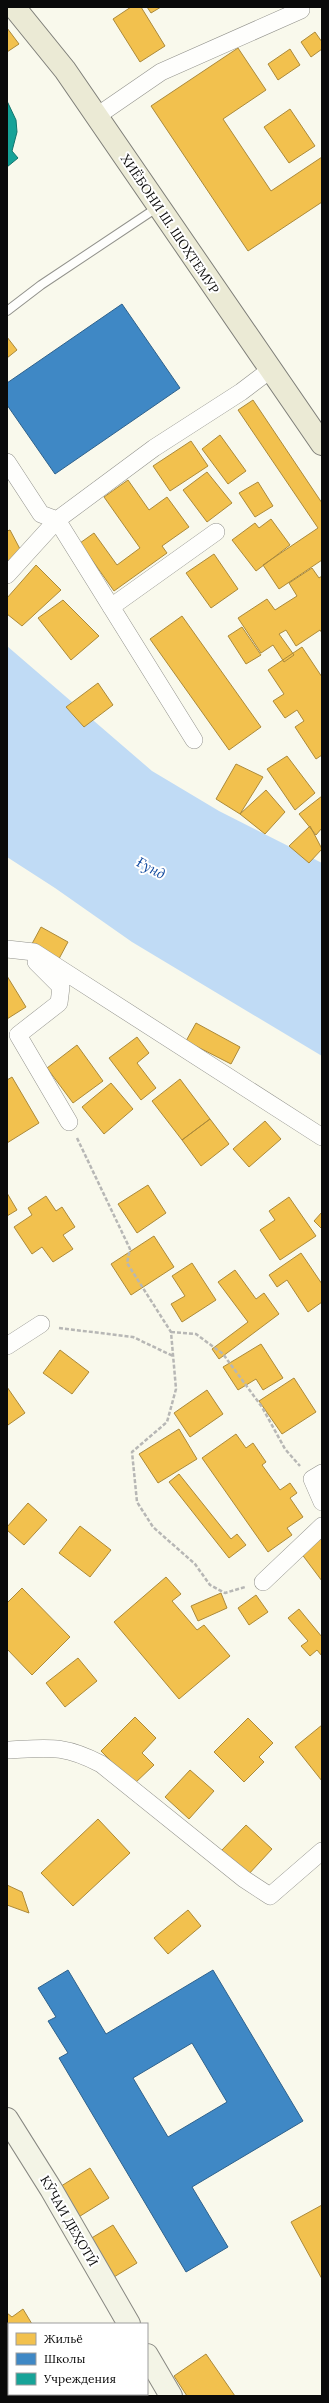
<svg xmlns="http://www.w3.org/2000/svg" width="329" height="2403" viewBox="0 0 329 2403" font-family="Lora,serif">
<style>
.water{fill:#c0dbf5}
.homes{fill:#f2c14e;stroke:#ac8a3a}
.schools{fill:#3f88c5;stroke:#2f628d;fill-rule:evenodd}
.public{fill:#17a398;stroke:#13756d}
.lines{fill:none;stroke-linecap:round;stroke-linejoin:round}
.lane-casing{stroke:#92928c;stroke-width:10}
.street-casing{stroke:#92928c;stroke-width:18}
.secondary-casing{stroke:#888882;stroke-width:24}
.primary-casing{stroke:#7f7f79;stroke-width:24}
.path{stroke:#b7b7b5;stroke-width:2.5;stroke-dasharray:4 2;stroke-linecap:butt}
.lane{stroke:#fefefc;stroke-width:8}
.street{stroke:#fefefc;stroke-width:17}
.secondary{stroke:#f3f4e6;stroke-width:22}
.primary{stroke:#ebead5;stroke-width:22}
.labels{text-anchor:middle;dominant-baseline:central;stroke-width:4;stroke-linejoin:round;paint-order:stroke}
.street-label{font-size:13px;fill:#0a0a0a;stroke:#fff}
.water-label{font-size:14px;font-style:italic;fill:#0f499f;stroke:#fff}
</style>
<rect width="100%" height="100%" fill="#f9f9ec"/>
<path class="water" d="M7 646 152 771 219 811 322 863V1056L132 942 55 888 7 857Z"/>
<path class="homes" d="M131 7H141L165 46 140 62 113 19Z
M147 7H161L151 13Z
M7 28 19 44 7 52Z
M315 32 322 42V49L311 57 301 42Z
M238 48 266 90 223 119 271 191 322 157V202L248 251 151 106Z
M290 49 300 65 278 80 268 64Z
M290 109 315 146 289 163 264 127Z
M7 337 17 350 7 358Z
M253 400 322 503V560L279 589 263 565 318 528 238 410Z
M220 435 246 471 228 484 202 449Z
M191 441 208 466 170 491 153 466Z
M207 472 232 503 207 522 183 490Z
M128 480 149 510 167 497 189 527 162 546 167 553 114 591 80 543 94 533 117 565 140 548 104 497Z
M258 482 273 506 255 517 239 493Z
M271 519 290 545 256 571 232 540 255 523 259 528Z
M10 530 20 549 7 562V531Z
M214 554 238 589 211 608 186 573Z
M36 565 61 590 22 626 7 614V598Z
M312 568 319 578 322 576V633L320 630 296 646 286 630 279 634 294 655 284 662 273 645 261 653 238 618 267 599 275 610 297 596 289 583Z
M63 600 99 636 71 660 38 618Z
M182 616 261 727 229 750 150 639Z
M242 627 261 655 246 664 228 636Z
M302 647 322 677V755L316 759 295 727 304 721 297 710 285 718 273 701 284 694 268 670Z
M98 683 113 705 84 727 66 707Z
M287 756 315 793 295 810 267 769Z
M236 764 263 777 240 814 216 799Z
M266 790 285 812 265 834 240 814Z
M322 796V828L316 835 299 814Z
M310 826 322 849 309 863 289 846Z
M41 927 68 942 53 970 26 955Z
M7 976 26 1007 7 1019Z
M196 1023 240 1047 231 1064 186 1041Z
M137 1037 149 1053 137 1063 156 1088 141 1100 109 1058Z
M77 1045 103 1081 73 1103 47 1068Z
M12 1077 39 1123 7 1143V1080Z
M180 1079 210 1119 182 1140 152 1101Z
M111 1083 133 1109 104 1134 82 1107Z
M210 1119 229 1144 201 1166 182 1140Z
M265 1121 281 1139 249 1167 233 1149Z
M148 1185 166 1213 137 1233 118 1204Z
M7 1193 17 1210 7 1216Z
M46 1196 56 1211 62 1207 75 1227 63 1235 73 1249 53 1262 42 1247 32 1254 14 1227 32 1215 28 1208Z
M289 1197 316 1236 280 1260 260 1230 275 1220 269 1211Z
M322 1212V1229L314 1221Z
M154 1236 174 1267 131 1295 111 1264Z
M301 1253 322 1284V1302L308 1312 287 1280 277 1287 269 1275Z
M192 1263 216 1300 182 1322 171 1304 185 1296 172 1276Z
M235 1270 256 1299 264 1293 279 1314 219 1359 212 1349 248 1322 218 1282Z
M261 1344 283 1378 263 1390 256 1379 238 1390 223 1367Z
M60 1350 89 1372 72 1394 43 1373Z
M294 1378 316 1412 282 1434 259 1401Z
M7 1387 25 1413 8 1425 7 1424Z
M207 1390 223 1414 190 1437 174 1413Z
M179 1429 197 1459 158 1483 139 1454Z
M236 1434 246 1448 253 1443 266 1462 262 1465 280 1490 290 1483 297 1493 290 1498 303 1517 287 1528 292 1535 268 1552 202 1458Z
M179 1474 231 1539 237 1534 246 1545 229 1558 169 1482Z
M28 1503 47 1520 24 1545 7 1530V1527Z
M80 1526 111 1550 90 1577 59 1553Z
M322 1538V1581L301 1553Z
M166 1577 181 1594 172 1601 197 1630 204 1625 230 1656 179 1699 114 1622Z
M22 1588 70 1637 32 1675 7 1649V1603Z
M221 1593 227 1608 198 1621 191 1606Z
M256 1595 268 1612 249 1625 238 1608Z
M299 1609 322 1637V1656L317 1650 310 1656 301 1646 308 1641 288 1618Z
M78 1658 97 1681 65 1707 46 1683Z
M135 1717 156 1738 142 1753 154 1765 134 1784 101 1751Z
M248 1718 273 1743 259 1757 264 1762 244 1782 214 1752Z
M322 1725V1781L295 1747Z
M190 1770 214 1791 189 1819 165 1797Z
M98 1819 130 1853 73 1906 41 1873Z
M246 1825 272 1849 247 1876 221 1851Z
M7 1885 22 1892 29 1913 7 1905Z
M188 1910 201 1926 168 1954 154 1938Z
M90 2168 109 2198 77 2218 58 2188Z
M322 2205V2279L291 2222Z
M113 2225 137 2263 109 2280 85 2242Z
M23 2309 32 2324H9V2360L7 2357V2313L12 2317Z
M206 2354 235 2396H187L174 2376Z
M48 2394H88L89 2396H49Z"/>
<path class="schools" d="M122 304 180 388 55 474 7 405V383Z
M68 1970 106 2034 213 1970 303 2121 192 2187 228 2247 186 2272 59 2058 68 2053 48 2021 56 2017 38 1988ZM192 2043 227 2102 168 2137 133 2078Z"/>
<path class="public" d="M7 101 16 120 17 132 12 151 18 158 7 167Z"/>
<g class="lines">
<defs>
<path id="lane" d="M7 311 41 285 158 207"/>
<path id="street" d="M97 116 161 72 301 10
M7 462 41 514 57 520 194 740
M7 575 57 520 154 448 241 392 270 370
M111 607 216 532
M7 949 34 952 322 1137
M36 962 61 987 59 1003 18 1035 69 1122
M7 1346 41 1324
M322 1473 312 1479 322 1502
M263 1582 322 1526
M7 1750C48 1748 63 1744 101 1764L244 1879 270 1896 322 1851"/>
<path id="secondary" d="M7 2119 51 2189 129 2324
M147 2355 171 2396"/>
<path id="primary" d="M14 7 65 70 322 444"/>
</defs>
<use href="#lane" class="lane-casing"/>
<use href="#street" class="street-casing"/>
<use href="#secondary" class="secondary-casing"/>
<use href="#primary" class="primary-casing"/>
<path class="path" d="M77 1138 130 1249 127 1263 171 1332 176 1389 167 1422 132 1452 137 1502 153 1527 195 1564 210 1585 225 1593 245 1587
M59 1328 133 1337 173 1356
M171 1332 196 1334 223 1354 262 1407 285 1449 300 1466"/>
<use href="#lane" class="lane"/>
<use href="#street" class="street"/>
<use href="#secondary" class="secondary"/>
<use href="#primary" class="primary"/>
</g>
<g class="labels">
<g class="street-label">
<text transform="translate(170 224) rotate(56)">ХИЁБОНИ Ш. ШОҲТЕМУР</text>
<text transform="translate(69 2221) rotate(60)">КӮЧАИ ДЕҲОТӢ</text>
</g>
<g class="water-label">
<text transform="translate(151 868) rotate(28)">Ғунд</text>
</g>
</g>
<rect width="329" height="2403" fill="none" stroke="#0a0a0a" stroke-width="16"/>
<rect x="8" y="2323" width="140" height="72" fill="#ffffff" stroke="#9d9d9d"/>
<rect x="16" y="2333" width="20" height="12" fill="#f2c14e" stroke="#9d9d9d"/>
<text x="44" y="2343" font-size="12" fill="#0a0a0a">Жильё</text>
<rect x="16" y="2353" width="20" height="12" fill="#3f88c5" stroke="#9d9d9d"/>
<text x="44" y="2363" font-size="12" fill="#0a0a0a">Школы</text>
<rect x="16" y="2373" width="20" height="12" fill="#17a398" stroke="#9d9d9d"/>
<text x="44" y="2383" font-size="12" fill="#0a0a0a">Учреждения</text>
</svg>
